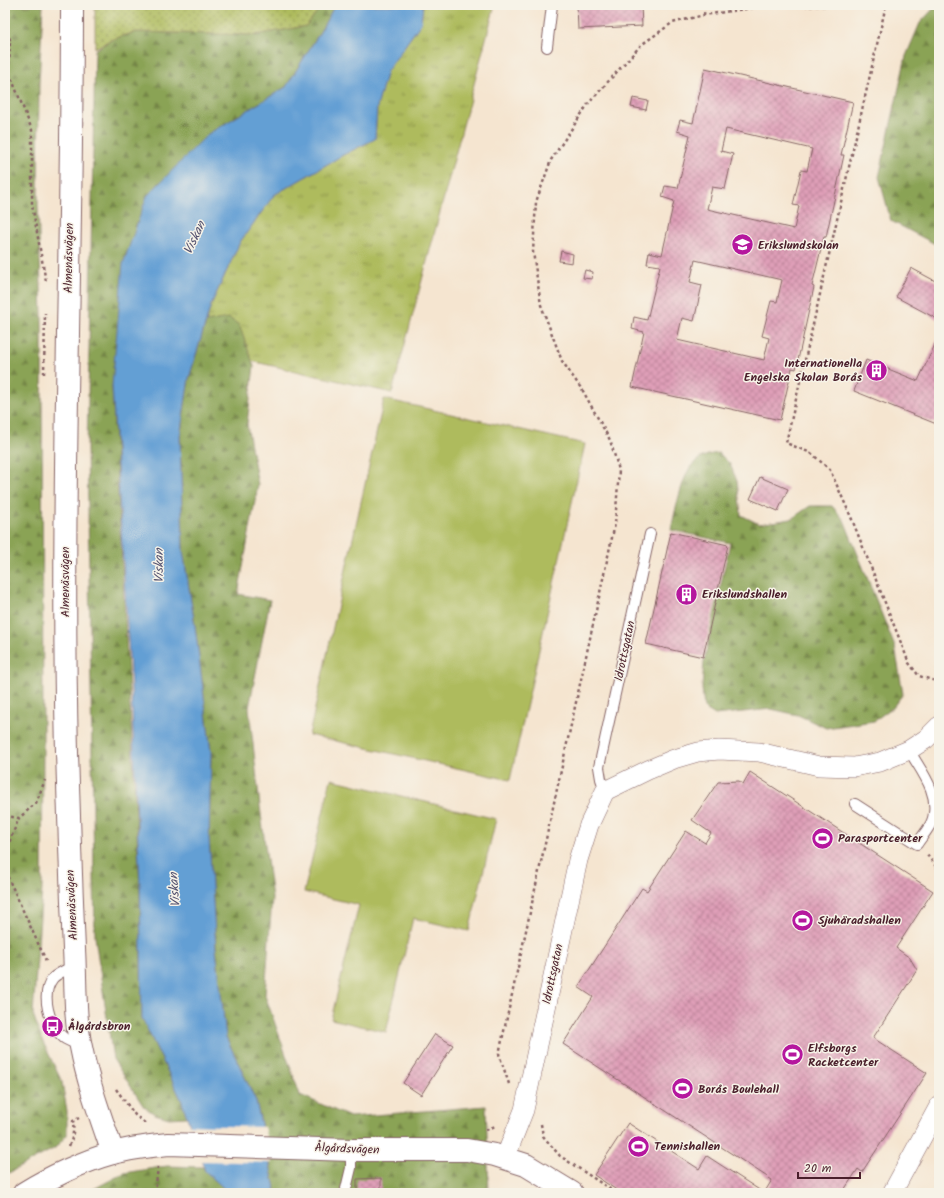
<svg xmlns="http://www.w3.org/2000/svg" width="944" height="1198" viewBox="0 0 944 1198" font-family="Kalam,sans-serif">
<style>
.grass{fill:url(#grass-tufts);stroke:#7c6d44}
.forest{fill:url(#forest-firs);stroke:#6a6140}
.park{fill:url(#park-dots);stroke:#7c6d44}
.garden{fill:#aebb5d;stroke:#7c6d44}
.water{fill:#649fd4;stroke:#575f80}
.pier{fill:#f5e5d0}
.building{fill:url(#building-cross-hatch);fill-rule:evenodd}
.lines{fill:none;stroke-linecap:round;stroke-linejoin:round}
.service-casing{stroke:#866465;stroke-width:12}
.minor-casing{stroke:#866465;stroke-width:20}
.tertiary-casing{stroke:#866465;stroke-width:24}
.path{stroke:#866465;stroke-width:2.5;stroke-dasharray:3 3;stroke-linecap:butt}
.service{stroke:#fff;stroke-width:10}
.minor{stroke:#fff;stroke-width:19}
.tertiary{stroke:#fff;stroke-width:22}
.labels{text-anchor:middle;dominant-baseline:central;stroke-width:3;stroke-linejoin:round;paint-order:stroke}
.poi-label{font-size:12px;font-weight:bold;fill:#4a1f2b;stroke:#f7f3e8;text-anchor:start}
.street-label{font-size:12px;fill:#4a1f2b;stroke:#f7f3e8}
.water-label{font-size:13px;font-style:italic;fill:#54526f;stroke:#f7f3e8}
</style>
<defs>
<pattern id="grass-tufts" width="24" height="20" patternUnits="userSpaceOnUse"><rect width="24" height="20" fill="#aebb5d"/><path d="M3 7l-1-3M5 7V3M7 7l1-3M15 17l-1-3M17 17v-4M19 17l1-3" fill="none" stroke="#90974d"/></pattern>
<pattern id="forest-firs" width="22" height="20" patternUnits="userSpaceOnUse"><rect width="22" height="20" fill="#8aa354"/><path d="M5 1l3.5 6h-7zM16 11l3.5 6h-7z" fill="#738446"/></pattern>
<pattern id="park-dots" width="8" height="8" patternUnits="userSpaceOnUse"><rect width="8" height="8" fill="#aebb5d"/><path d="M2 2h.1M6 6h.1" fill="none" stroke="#90974d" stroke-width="1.8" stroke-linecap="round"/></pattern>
<pattern id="building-cross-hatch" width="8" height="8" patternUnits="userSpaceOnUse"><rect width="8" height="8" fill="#df9fb8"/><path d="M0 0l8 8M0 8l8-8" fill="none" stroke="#b78196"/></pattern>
</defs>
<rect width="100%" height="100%" fill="#f7f3e8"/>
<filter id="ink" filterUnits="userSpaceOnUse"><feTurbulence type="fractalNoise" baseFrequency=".025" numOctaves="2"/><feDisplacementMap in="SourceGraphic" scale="8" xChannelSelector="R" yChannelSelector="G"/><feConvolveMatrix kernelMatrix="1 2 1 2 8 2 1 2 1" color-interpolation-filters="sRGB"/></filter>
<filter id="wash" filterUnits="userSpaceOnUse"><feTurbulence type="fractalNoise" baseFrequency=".012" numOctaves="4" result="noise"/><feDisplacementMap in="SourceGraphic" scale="16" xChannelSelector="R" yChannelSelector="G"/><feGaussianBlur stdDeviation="0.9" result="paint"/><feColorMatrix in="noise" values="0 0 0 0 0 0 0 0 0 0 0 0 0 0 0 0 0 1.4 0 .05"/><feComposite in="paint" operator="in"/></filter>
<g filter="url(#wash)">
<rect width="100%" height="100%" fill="#f5e5d0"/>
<path class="grass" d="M423 5H495L392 393 198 349 211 305 240 242 274 195 343 155 375 139 377 107 387 71 421 23Z"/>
<path class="forest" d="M5 5H43L39 85 38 206 42 314 43 756 42 889 33 1014 42 1040 62 1082 67 1111V1135L55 1148 5 1175Z
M322 5H335L320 32 286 87 208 134 112 386 140 886 142 1018 181 1099 187 1117 169 1118 155 1114 144 1107 113 1059 95 937 87 449 95 50 113 39 136 32 255 35 306 26Z
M939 5V246L891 221 879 177 906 56 920 23 936 6Z
M229 318 239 325 254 366 247 424 258 485 238 594 270 600 249 708 260 806 272 898 265 995 300 1095 350 1117 486 1106 489 1193H276L256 1101 226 1037 216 949 209 838 211 752 195 626 183 551 180 436 189 378 206 322Z
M719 453 730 464 737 481 741 515 759 524 791 519 810 506H832L844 520 895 647 903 694 893 707 874 721 826 728 798 715 771 709 715 715 704 708 702 688 704 661 730 543 671 530C674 516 683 471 694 463 701 456 710 454 719 453Z
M167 1166 203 1167 205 1171 229 1193H86L124 1173Z"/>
<path class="park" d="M95 5H322L306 26 255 35 136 32 113 39 95 48Z"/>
<path class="garden" d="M384 399 585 444 510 780 309 735Z
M331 779 496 819 469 931 413 918 386 1032 331 1019 359 905 304 892Z"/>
<path class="water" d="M335 5H423L421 23 387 71 377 107 375 139 343 155 274 195 240 242 211 305 189 378 180 436 183 551 195 626 211 752 209 838 216 949 226 1037 256 1101 276 1193H229L205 1171 181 1099 142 1018 140 886 131 686 112 386 123 264 147 196 208 134 286 87 320 32Z"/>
<path class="pier" d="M187 1125 264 1127 272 1163 199 1161Z"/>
<g id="blocks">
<path class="building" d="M577 5H641L642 26 578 29Z
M705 68 853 102 841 155H844L826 237H824L812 286 814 287 796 369 792 368 780 420 632 387 644 332 632 329 634 317 647 320 660 266 647 264 649 252 662 255 674 201 662 197 665 186 678 188 690 135 677 131 680 120 693 123ZM726 129 812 149 807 171 801 170 793 205 799 206 794 229 707 209 712 187 725 189 733 154 721 151ZM695 260 782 280 777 302 771 301 762 336 769 338 764 360 677 340 682 318 694 321 702 285 690 282Z
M633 98 648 101 646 110 631 107Z
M561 251 573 254 572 263 559 261Z
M911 268 939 283V320L896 297Z
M585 270 593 272 592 279 583 278Z
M939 336V425L854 391 866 360 918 381Z
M760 477 788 489 778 511 750 499Z
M671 532 728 545 703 657 646 644Z
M750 772 933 891 896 948 910 958 917 970 873 1038 927 1073 862 1172 858 1169 842 1193H621L594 1175 628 1123 699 1169 707 1156 764 1193 772 1180 563 1044 593 997 578 987 642 888 647 891 686 831 705 843 711 833 692 820 718 782 739 781 743 784Z
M435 1034 453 1045 421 1095 403 1083Z
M381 1178V1193H357V1179Z"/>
</g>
</g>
<g filter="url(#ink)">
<use href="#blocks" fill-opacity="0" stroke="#866465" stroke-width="1"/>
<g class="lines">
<defs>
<path id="service" d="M547 47 552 5
M605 791 601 779 599 767 650 534
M855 804 917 844C922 836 931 827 933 818 940 793 921 771 909 750
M75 965C68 969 58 973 53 978 40 994 49 1026 64 1038 68 1041 75 1043 81 1046
M345 1193 351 1168V1150"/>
<path id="minor" d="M505 1158 524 1110 578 860 589 825 605 791 648 770 674 759 698 752 719 750 759 752 819 766 854 767 880 762 909 750 926 739 939 726
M892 1193 939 1106"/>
<path id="tertiary" d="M72 5C72 254 61 503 67 752 69 818 71 884 74 949 76 982 74 1015 81 1047 88 1083 101 1118 113 1153
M24 1193C50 1177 84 1161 113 1153 131 1148 150 1146 168 1144L351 1150H467L495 1155 526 1165 572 1193"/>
</defs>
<use href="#service" class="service-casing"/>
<use href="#minor" class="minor-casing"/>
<use href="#tertiary" class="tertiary-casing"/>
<path class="path" d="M704 15 705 5
M5 26 10 40 9 72 32 130V205L46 282
M44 374 45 313
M5 816 19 818 36 803 45 780
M5 853 19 818
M927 855 939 870
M5 871 47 963
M509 1084 499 1054 615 524 619 470 610 440 583 391 562 361 541 305 533 252 536 202 551 160 588 104 641 45 672 23 704 15 759 7 886 5 786 443 811 453 830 470 851 517 909 663 919 676 939 682
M116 1089 135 1115 146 1124
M541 1124 543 1136 560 1156 616 1193
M486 1130 495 1126
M69 1146C73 1137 74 1130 73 1121L79 1118
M155 1193 158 1167"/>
<use href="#service" class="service"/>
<use href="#minor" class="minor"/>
<use href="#tertiary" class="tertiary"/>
</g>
</g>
<defs>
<symbol id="school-disc" viewBox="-11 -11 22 22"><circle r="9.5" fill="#b5179e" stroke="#f7f3e8"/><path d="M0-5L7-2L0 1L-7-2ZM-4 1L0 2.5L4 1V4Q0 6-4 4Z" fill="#fff"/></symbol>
<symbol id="building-disc" viewBox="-11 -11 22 22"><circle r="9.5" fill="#b5179e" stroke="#f7f3e8"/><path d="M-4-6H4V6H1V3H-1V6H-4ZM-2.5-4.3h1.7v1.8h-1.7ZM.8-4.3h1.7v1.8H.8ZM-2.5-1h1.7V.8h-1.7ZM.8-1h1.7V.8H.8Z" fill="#fff"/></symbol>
<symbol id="stadium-disc" viewBox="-11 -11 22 22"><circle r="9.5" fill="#b5179e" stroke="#f7f3e8"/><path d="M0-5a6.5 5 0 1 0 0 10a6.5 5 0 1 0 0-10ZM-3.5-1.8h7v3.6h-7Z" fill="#fff"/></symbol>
<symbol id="bus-disc" viewBox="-11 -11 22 22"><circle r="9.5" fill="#b5179e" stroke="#f7f3e8"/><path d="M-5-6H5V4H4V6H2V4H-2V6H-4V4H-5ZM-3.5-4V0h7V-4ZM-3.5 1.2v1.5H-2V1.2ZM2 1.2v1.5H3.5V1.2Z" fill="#fff"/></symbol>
</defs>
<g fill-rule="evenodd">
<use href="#school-disc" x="730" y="232" width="25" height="25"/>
<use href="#building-disc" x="864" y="358" width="25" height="25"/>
<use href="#building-disc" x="674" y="582" width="25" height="25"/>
<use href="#stadium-disc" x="810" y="826" width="25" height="25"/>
<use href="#stadium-disc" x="790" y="908" width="25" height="25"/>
<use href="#bus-disc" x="40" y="1014" width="25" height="25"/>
<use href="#stadium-disc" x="780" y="1042" width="25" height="25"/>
<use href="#stadium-disc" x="670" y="1076" width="25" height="25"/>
<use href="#stadium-disc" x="626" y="1134" width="25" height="25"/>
</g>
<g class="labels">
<g class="poi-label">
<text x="758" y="245">Erikslundskolan</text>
<text x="862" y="363" text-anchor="end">Internationella<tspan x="862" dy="14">Engelska Skolan Borås</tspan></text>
<text x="702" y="594">Erikslundshallen</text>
<text x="838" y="838">Parasportcenter</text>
<text x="818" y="920">Sjuhäradshallen</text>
<text x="68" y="1026">Ålgårdsbron</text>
<text x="808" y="1048">Elfsborgs<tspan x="808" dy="14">Racketcenter</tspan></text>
<text x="698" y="1089">Borås Boulehall</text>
<text x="654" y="1146">Tennishallen</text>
</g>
<g class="street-label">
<text transform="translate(69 258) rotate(-89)">Almenäsvägen</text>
<text transform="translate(65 582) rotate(-90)">Almenäsvägen</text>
<text transform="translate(625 651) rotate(-78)">Idrottsgatan</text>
<text transform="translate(72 905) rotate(-93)">Almenäsvägen</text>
<text transform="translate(553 974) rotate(-78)">Idrottsgatan</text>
<text transform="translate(347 1149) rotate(2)">Ålgårdsvägen</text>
</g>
<g class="water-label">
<text transform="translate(195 238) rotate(-65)">Viskan</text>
<text transform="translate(159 566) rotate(-90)">Viskan</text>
<text transform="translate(175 890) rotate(-94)">Viskan</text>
</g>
</g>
<rect width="944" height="1198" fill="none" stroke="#f7f3e8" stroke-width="20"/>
<path d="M798 1172v6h62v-6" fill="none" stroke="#4a1f2b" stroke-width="2"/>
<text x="804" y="1172" font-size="12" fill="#4a1f2b" stroke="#f7f3e8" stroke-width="3" paint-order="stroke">20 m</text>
</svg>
